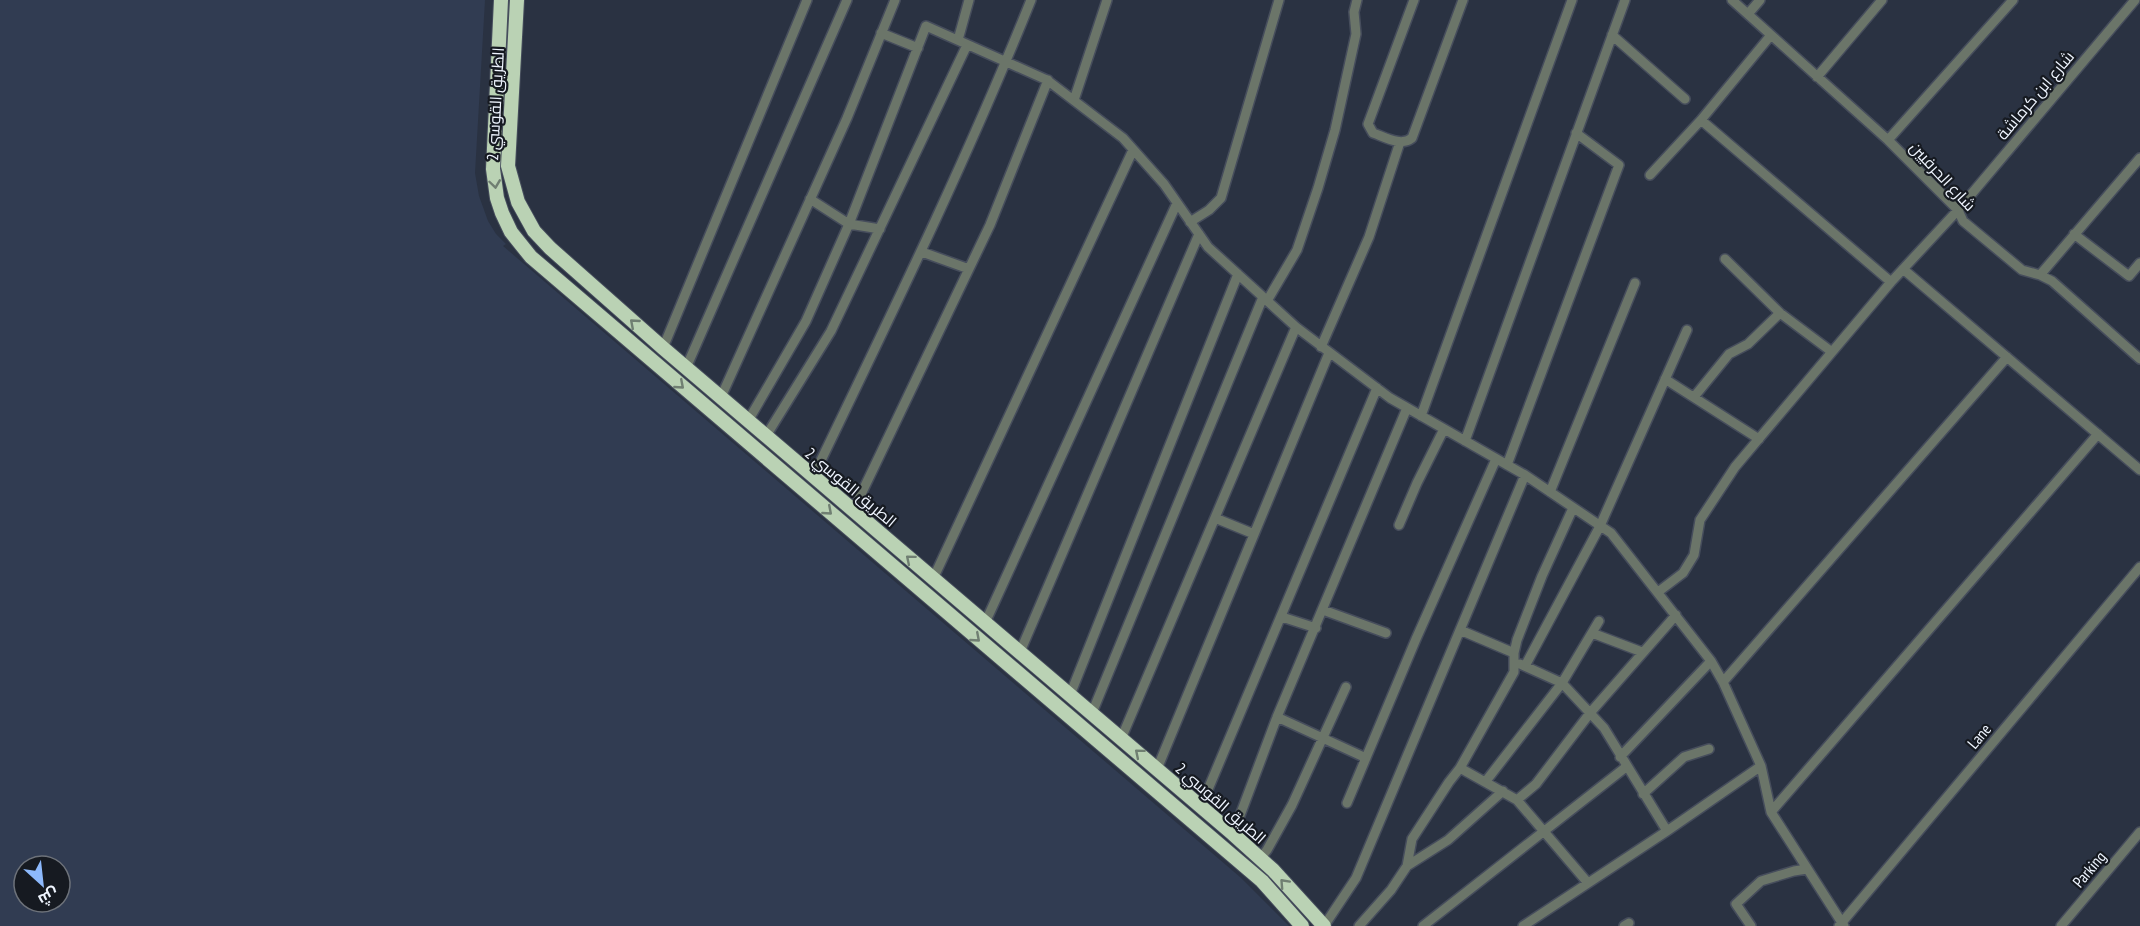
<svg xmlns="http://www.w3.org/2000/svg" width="2140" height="926" viewBox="0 0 2140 926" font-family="'PT Sans Narrow',Cairo,sans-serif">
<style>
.built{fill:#313c52;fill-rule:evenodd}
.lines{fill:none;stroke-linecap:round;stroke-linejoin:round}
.minor-casing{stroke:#464d5c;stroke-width:12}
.highway-casing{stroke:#464d5c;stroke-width:16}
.minor{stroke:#6b7569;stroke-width:9}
.highway{stroke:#bad2b4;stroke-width:14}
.oneway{stroke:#707f72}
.labels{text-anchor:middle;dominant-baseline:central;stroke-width:4.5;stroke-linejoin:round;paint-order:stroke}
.street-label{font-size:16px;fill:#eff5ff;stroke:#161a21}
</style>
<rect width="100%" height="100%" fill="#2a3242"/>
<path class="built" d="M0 0H485L475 173 479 196 488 221 496 234 506 244 503 246 1240 877 1289 926H0ZM24 866H60V902H24Z"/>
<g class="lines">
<defs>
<path id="minor" d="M1414 0 1368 124 1373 133C1385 137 1401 147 1412 138L1463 0
M1732 0 1888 140 1958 210 1963 221 2022 270 2040 275 2052 281 2140 359
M1748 14 1760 0
M881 33 918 48
M1612 35 1685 99
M958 40 969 0
M1817 77 1882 0
M1074 100 1107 0
M1701 120 1891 282
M1888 140 2013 0
M1650 175 1701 120 1771 35
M810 199 849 224 880 229
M1190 222 1209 210 1221 198 1279 0
M2074 234 2129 276 2140 263
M922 252 969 269
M1725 259 1780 313 1832 352
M1903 269 2140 470
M2040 275 2140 158
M1267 301 1297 250 1318 188 1335 130 1356 34 1354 12 1357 0
M1321 347 1369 237 1400 142
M663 348 807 0
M686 368 847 0
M1665 379 1759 439
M721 397 847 118 895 0
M1694 397 1729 354 1748 344 1780 313
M1421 416 1572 0
M748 421 806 321 849 224 926 26 1047 80 1123 138 1164 184 1208 247 1296 327 1390 398 1525 475 1611 533 1711 661 1723 682 1761 766 1771 812 1844 926
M766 436 831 331 967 45
M1465 441 1625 0
M1507 465 1619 165 1576 133
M813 477C889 319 966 162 1031 0
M1550 492 1635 283
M853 511 990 225 1048 80
M1215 518 1254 534
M1399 525 1417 483 1444 429
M933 579 1133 150
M1658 592 1683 573 1694 555 1700 520 1735 467 1891 282 1958 210 2135 0
M1323 610 1386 633
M1282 617 1316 628
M985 623 1177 203
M1460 630 1514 653
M1592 633 1642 652
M1020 652 1199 234
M1520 664 1562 683 1604 728 1667 831
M1525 666 1600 526 1687 330
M1723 682 2007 357
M1070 695 1238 274
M1092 713 1263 297
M1277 717 1366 758
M1121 739 1296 327
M1620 757 1711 661
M1460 768 1517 800 1588 883
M1157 769 1329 353
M1486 781 1562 683 1599 621
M1643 794 1684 757 1709 749
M1517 800 1536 784 1590 713 1676 615
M1347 803 1416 639 1496 459
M1201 806 1377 388
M1771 812 2098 434
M1233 834 1277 717 1407 408
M1260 859 1267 850 1292 805 1346 687
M1407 866 1412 839 1449 782 1460 768 1514 672V653L1517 640 1542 576 1573 508
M1324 926 1356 878 1525 475
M1359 926 1391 890 1407 866 1448 840 1503 791
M1423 926 1626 767
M1523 926 1667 831 1761 766
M1624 926 1629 923
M1751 926 1736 904 1761 881 1794 871 1807 869
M1839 926 2140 567
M2061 926 2140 832"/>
<path id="highway" d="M501 0 493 169 497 198 502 213 511 232 531 257 1262 881 1302 926
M517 0 508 166 518 202 534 231 550 248 663 348 1233 834 1273 870 1324 926"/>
</defs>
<use href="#minor" class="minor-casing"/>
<use href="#highway" class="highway-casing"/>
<use href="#minor" class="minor"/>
<use href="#highway" class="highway"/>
</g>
<defs><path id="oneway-chevron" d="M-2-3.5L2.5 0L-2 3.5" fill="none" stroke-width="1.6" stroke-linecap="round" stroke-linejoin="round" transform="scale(1.5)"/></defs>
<g class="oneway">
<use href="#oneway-chevron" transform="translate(495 184) rotate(82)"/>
<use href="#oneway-chevron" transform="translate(634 323) rotate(-139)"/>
<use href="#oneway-chevron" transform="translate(680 385) rotate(41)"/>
<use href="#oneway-chevron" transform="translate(828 511) rotate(41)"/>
<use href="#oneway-chevron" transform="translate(910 559) rotate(-140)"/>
<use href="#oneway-chevron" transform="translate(976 638) rotate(41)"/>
<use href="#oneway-chevron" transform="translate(1139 753) rotate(-140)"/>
<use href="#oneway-chevron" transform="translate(1284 883) rotate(-133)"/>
</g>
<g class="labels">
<g class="street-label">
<text transform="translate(2035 95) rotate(-50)">شارع ابن كرماشة</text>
<text transform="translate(495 104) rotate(-87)">الطريق القوسي 2</text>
<text transform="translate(1943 176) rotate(47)">شارع الحرفيين</text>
<text transform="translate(851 487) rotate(40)">الطريق القوسي 2</text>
<text transform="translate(1979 736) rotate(-50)">Lane</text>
<text transform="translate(1221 803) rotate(41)">الطريق القوسي 2</text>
<text transform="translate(2089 869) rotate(-50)">Parking</text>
</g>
</g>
<g transform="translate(42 884) rotate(153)"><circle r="28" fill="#161a21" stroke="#6d727a" stroke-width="1.5"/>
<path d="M0-4.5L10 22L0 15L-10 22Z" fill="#8db9fc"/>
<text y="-9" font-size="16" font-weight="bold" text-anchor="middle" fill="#eff5ff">ش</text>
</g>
</svg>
